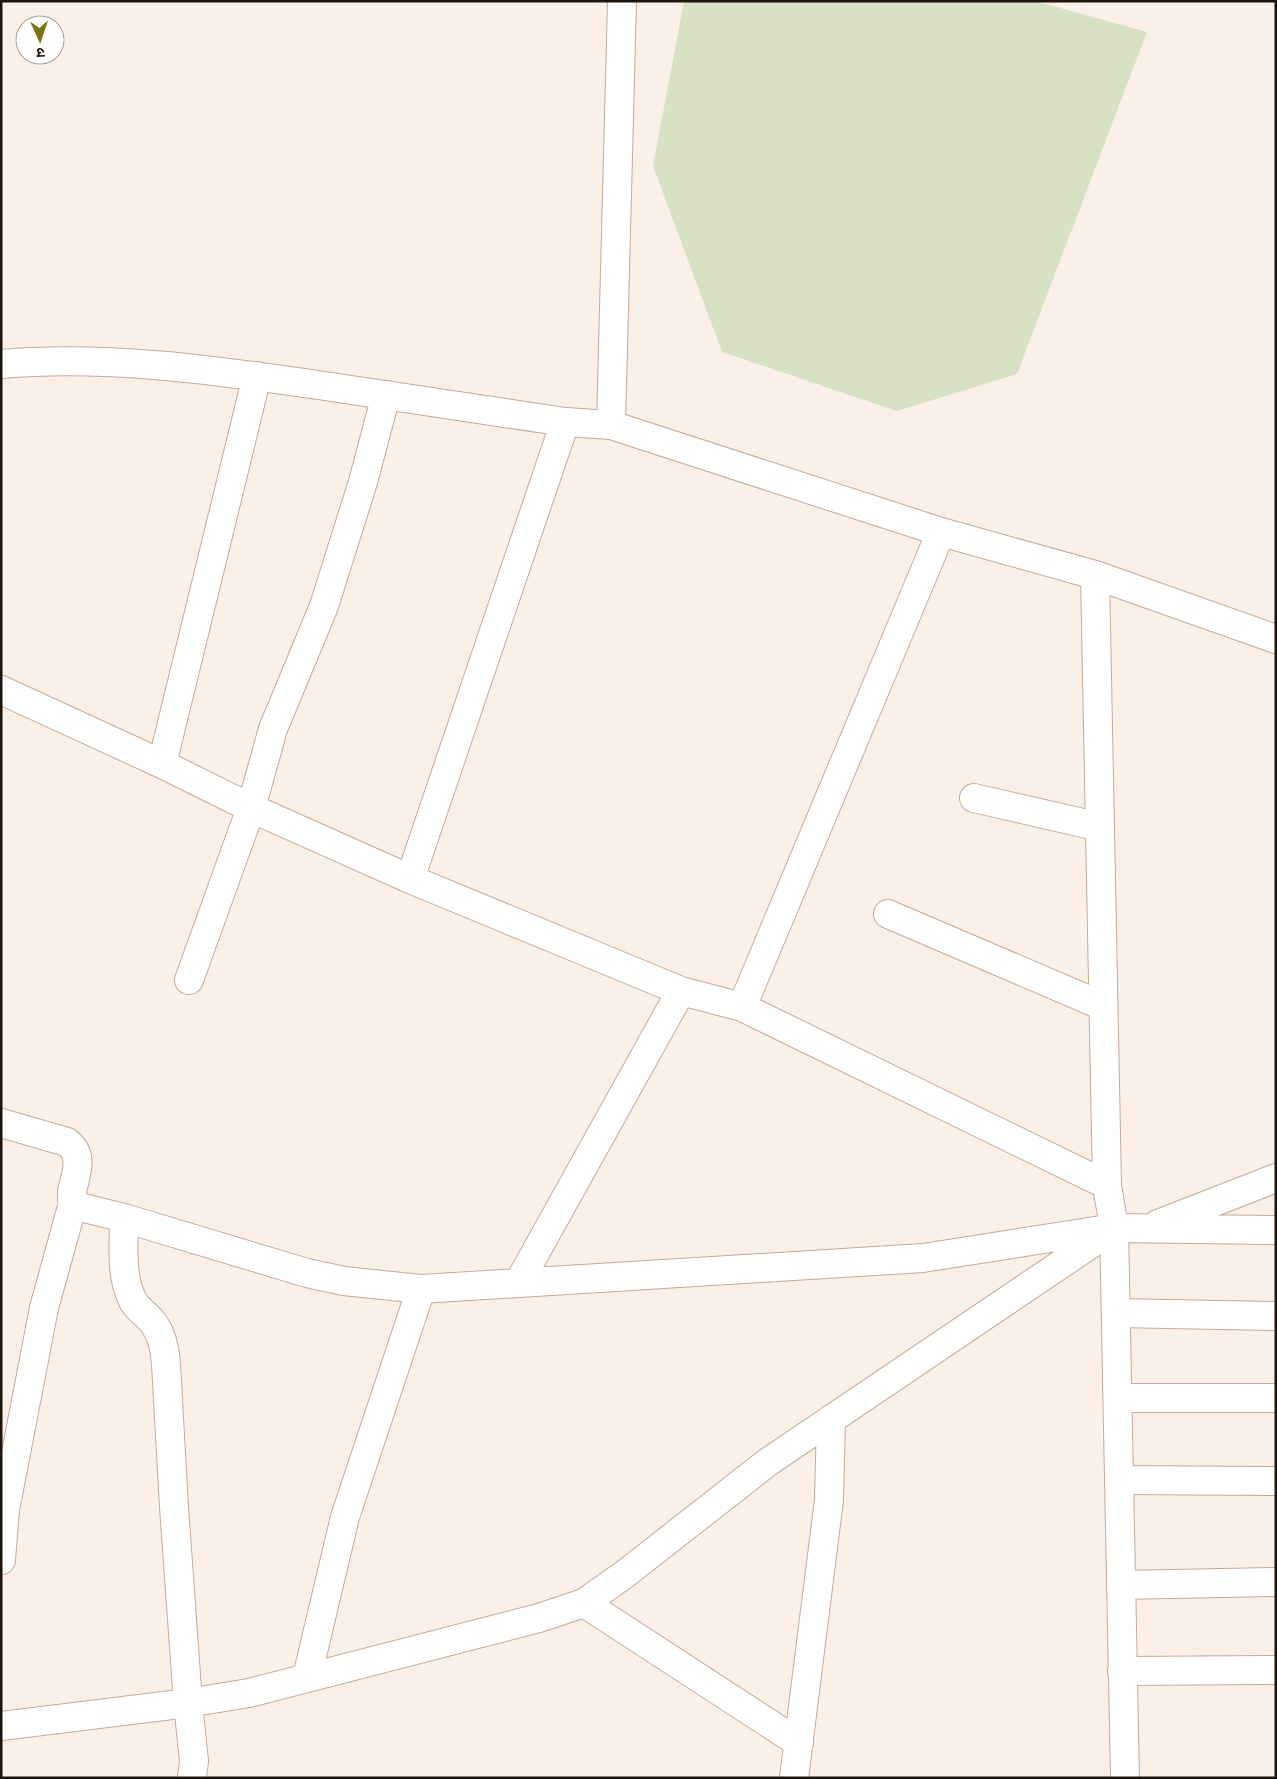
<svg xmlns="http://www.w3.org/2000/svg" width="1277" height="1779" viewBox="0 0 1277 1779" font-family="Helvetica,'Noto Sans Devanagari',sans-serif">
<style>
.green{fill:#d7e1c3}
.lines{fill:none;stroke-linecap:round;stroke-linejoin:round}
.minor-casing{stroke:#c4aa98;stroke-width:30}
.tertiary-casing{stroke:#c4aa98;stroke-width:30}
.minor{stroke:#fff;stroke-width:28}
.tertiary{stroke:#fff;stroke-width:28}
</style>
<rect width="100%" height="100%" fill="#fbf0e8"/>
<path class="green" d="M684 1H1035L1147 32 1017 374 897 411 722 352 653 166Z"/>
<g class="lines">
<defs>
<path id="minor" d="M611 425 622 1
M1 690 162 764 251 808 410 879 681 991 742 1007 1107 1185
M162 764 257 376
M974 798 1100 827
M410 879 565 422
M888 914 1103 1006
M189 980 251 808 273 729 324 606 363 482 386 395
M742 1007 941 532
M1 1123 67 1142C93 1162 61 1193 76 1206L124 1218 307 1273 344 1281 421 1289 923 1258 1114 1228 1276 1230
M124 1218C124 1246 120 1275 133 1301 138 1310 148 1315 154 1324 162 1335 165 1350 166 1364L174 1507 188 1703 194 1761 192 1778
M1158 1224 1276 1178
M519 1282 681 991
M1116 1313 1276 1316
M1118 1398H1276
M1119 1480 1276 1481
M1 1560 5 1510 44 1308 73 1203
M1121 1585 1276 1582
M584 1603 799 1743
M1122 1671 1276 1670
M307 1677 345 1517 421 1289
M1 1726 188 1703 249 1693 539 1618 584 1603 625 1574 768 1462 1107 1233
M794 1778 829 1500 831 1419"/>
<path id="tertiary" d="M1 364C106 355 214 370 318 385 400 397 482 410 565 422L611 425 941 532 1095 575 1276 639
M1095 575 1107 1185 1114 1228 1125 1778"/>
</defs>
<use href="#minor" class="minor-casing"/>
<use href="#tertiary" class="tertiary-casing"/>
<use href="#minor" class="minor"/>
<use href="#tertiary" class="tertiary"/>
</g>
<rect width="1277" height="1779" fill="none" stroke="#1d140d" stroke-width="5"/>
<g transform="translate(40 40) rotate(177)"><circle r="24" fill="#ffffff" stroke="#a5a19e"/>
<path d="M0-4L9 19L0 12L-9 19Z" fill="#7c7213"/>
<text y="-8" font-size="14" font-weight="bold" text-anchor="middle" fill="#1d140d">उ</text>
</g>
</svg>
